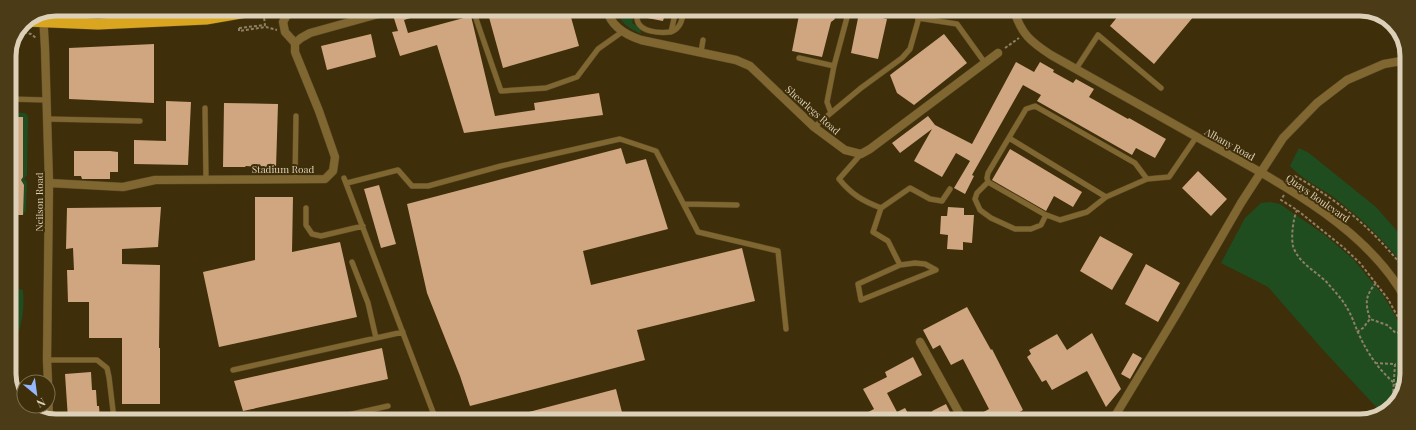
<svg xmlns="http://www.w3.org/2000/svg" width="1416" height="430" viewBox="0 0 1416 430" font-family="'Playfair Display',serif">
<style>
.green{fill:#1f4d20}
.building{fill:#cfa680}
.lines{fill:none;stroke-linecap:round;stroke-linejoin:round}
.service-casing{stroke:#5a4b28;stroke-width:6}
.minor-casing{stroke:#5a4b28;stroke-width:9}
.tertiary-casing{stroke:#5a4b28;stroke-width:9}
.trunk-casing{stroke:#5a4b28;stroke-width:12}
.path{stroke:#8e8062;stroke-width:2;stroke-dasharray:3 2;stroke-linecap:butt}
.service{stroke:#806732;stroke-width:5}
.minor{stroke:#806732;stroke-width:8}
.tertiary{stroke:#806732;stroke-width:8}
.trunk{stroke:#daa620;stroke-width:11}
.path-bridge{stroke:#8e8062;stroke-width:2;stroke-dasharray:3 2;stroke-linecap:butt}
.labels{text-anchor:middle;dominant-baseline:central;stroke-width:4;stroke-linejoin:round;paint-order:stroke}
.street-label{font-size:10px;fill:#dcd0b8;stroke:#3e2e09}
.rim{fill:none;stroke:#dcd0b8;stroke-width:5}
</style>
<rect width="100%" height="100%" fill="#3e2e09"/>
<path class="green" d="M619 10H635L632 23 640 28 641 34C629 28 621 24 617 11Z
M9 112 25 113 28 116 27 175 24 179 27 182 26 211 23 215H14L16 218 9 224Z
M1299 148 1309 153 1376 207 1406 241V269C1384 239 1361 218 1332 196 1317 186 1302 179 1290 166Z
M1270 202 1280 204 1325 235 1353 259 1383 295 1392 310 1406 336 1405 387 1389 411 1382 414 1378 409 1324 351 1268 287 1221 263 1245 218 1261 203Z
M9 259 18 289 23 290C25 312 21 333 9 352Z"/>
<path class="building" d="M400 9H433V11L404 20 408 33 471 16 495 116 535 110 534 103 599 93 603 115 464 133 437 45 400 56 392 32 398 31 392 12Z
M487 10H569L579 46 503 68Z
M643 10H666L663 21 642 17Z
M800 10H829L835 19 831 22 822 57 792 51Z
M1123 10H1199L1154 64 1110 26Z
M859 13 887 19 878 59 851 53Z
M371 34 376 57 327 70 321 46Z
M944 34 967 63 914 105 897 93 890 75Z
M154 44V103L69 99V48Z
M1016 62 1034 72 1040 62 1054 70 1053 72 1073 83 1076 79 1094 89 1089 97 1128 119 1129 118 1166 139 1155 158 1136 148 1132 155 1037 101 1041 95 1023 85 972 175 974 176 965 194 954 188 970 161 956 153 942 177 914 161 932 129 900 153 892 143 928 116 935 125 972 144Z
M166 101 191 102 188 165 134 164V140L166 141Z
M224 103 278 104 276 168 246 166 245 167H223Z
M9 117H23V177L21 180 24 185 23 215H9Z
M621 148 626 164 646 159 668 229 583 251 591 285 742 248 755 301 637 330 645 360 470 406 460 376 427 293 407 204Z
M1010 149 1082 192 1073 207 1054 196 1046 211 992 180Z
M74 151H110L118 152V172H110V179H82L81 176H74Z
M1198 171 1227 199 1211 216 1182 188Z
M379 185 396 244 381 248 364 189Z
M255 197H293L292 252 340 242 357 317 219 347 203 272 255 260Z
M161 207 158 247 122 249V264L160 265 159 348H160V404H122V338H89V302H68L67 270H74L73 248 66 249 67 208Z
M948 207 964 208V215H974L972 243 963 242V250L947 249 948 235 940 234 941 216H947Z
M1100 236 1133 254 1112 290 1080 271Z
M1146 264 1180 283 1158 322 1125 304Z
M9 294H18V312L14 337H9Z
M967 307 991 350 992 349 1023 410 1004 421H983L980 414 989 409 963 359 951 365 940 345 933 349 923 330Z
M1092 333 1121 389 1106 407 1087 371 1052 390 1046 380 1042 382 1027 357 1031 354 1029 350 1057 334 1067 350Z
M382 348 388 379 243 411 234 381Z
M1133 353 1142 358 1130 379 1121 374Z
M913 357 922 375 887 393 897 412 905 408 912 420H853L874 409 863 389 887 377 885 372Z
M91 372 92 390H96L97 406H99L100 419H68L65 374Z
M616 389 624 420H511L510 417Z
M946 404 954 420H936L932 411Z"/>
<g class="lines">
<defs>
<path id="service" d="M473 10 501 91 546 88 577 77 598 49 622 32
M639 10C638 13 637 16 637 19 639 33 661 33 671 32L676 10
M773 10 779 12 786 10
M918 18 957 24 985 63
M671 32C681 28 682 20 684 10
M701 52 703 40
M799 58 834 66
M1076 69 1098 35 1161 88
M9 99 46 100
M205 108 206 179
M831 113 827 102 834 66 849 10
M47 119 140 121
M814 127 861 88 902 58 910 49 918 21 917 10
M1009 138 1106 197
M861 154 839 179C852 195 863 201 881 208L873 232 888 241 900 265
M344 178 436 420
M295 179 296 116
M988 182 1044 214 1060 220 1087 212 1106 197 1147 179 1169 177 1197 136
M988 182 987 178 988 173 1026 109 1035 106 1135 163 1147 179
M988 182 977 193 975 199 980 210 991 218 1015 229H1031L1041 225 1046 215
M347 183 398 170 412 186H428L501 166 620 139 656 151 698 232 778 251 786 329
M684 204 737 205
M306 208V225L312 234 321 236 363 226
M881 208 910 188 930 199 942 201 950 189
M352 262 368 303 376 338
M915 263 925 264 936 270 861 300 858 284 900 265Z
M47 360H97L107 368 109 377 114 419
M233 370 403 332
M175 420 230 415
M326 420 388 406"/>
<path id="minor" d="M607 10C611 27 626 35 641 40L736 60 750 66 814 127 845 150 861 154 870 149 998 53
M1014 10C1021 34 1031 42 1051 55 1102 84 1153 112 1204 141 1273 179 1368 227 1406 300
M920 342 963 420
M1112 421 1176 315 1241 203 1283 138 1317 103 1347 80 1384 64 1407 60"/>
<path id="tertiary" d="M43 14 45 48 49 183 47 360 48 382
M295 43 285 32 283 22 287 15 299 9
M49 183 123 187 155 180 325 179 333 171 335 157 319 111 295 52V43L301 38 310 33 382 13
M48 392 49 419"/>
<path id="trunk" d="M26 21 98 24 206 19 264 9"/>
</defs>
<use href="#service" class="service-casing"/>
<use href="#minor" class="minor-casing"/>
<use href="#tertiary" class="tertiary-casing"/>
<use href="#trunk" class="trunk-casing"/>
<path class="path" d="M239 28V31L266 27 277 30
M19 31 31 34 36 38
M1005 48 1019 38
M1293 181 1295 176C1341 202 1374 230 1406 271
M1284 195 1281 200 1297 210 1343 247 1360 263 1388 299 1406 332
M1297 210C1293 219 1291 237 1293 246 1299 265 1319 272 1330 286 1336 293 1343 300 1347 308 1351 314 1354 323 1357 330 1367 354 1382 375 1403 390
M1376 283C1365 296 1365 303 1370 319L1387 325 1396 333 1406 331
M1357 332 1363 328 1370 319
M1375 363 1395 364 1393 395 1394 404"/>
<use href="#service" class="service"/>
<use href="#minor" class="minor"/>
<use href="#tertiary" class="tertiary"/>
<use href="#trunk" class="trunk"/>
<path class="path-bridge" d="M239 28 265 25 263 9"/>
</g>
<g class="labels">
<g class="street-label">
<text transform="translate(813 110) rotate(41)">Shearlegs Road</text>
<text transform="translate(1230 144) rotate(29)">Albany Road</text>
<text x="283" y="169">Stadium Road</text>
<text transform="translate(1318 198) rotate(35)">Quays Boulevard</text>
<text transform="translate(39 202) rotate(-90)">Neilson Road</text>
</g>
</g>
<path d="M0 0H1416V430H0ZM56 16H1360A40 40 0 0 1 1400 56V374A40 40 0 0 1 1360 414H56A40 40 0 0 1 16 374V56A40 40 0 0 1 56 16Z" fill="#4b3b17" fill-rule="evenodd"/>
<path class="rim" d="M56 16H1360A40 40 0 0 1 1400 56V374A40 40 0 0 1 1360 414H56A40 40 0 0 1 16 374V56A40 40 0 0 1 56 16Z"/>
<g transform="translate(36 394) rotate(151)"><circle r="19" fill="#3e2e09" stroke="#7d6f4f"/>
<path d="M0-3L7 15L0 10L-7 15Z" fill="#94b7fd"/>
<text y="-6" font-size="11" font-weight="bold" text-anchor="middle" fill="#dcd0b8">N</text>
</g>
</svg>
